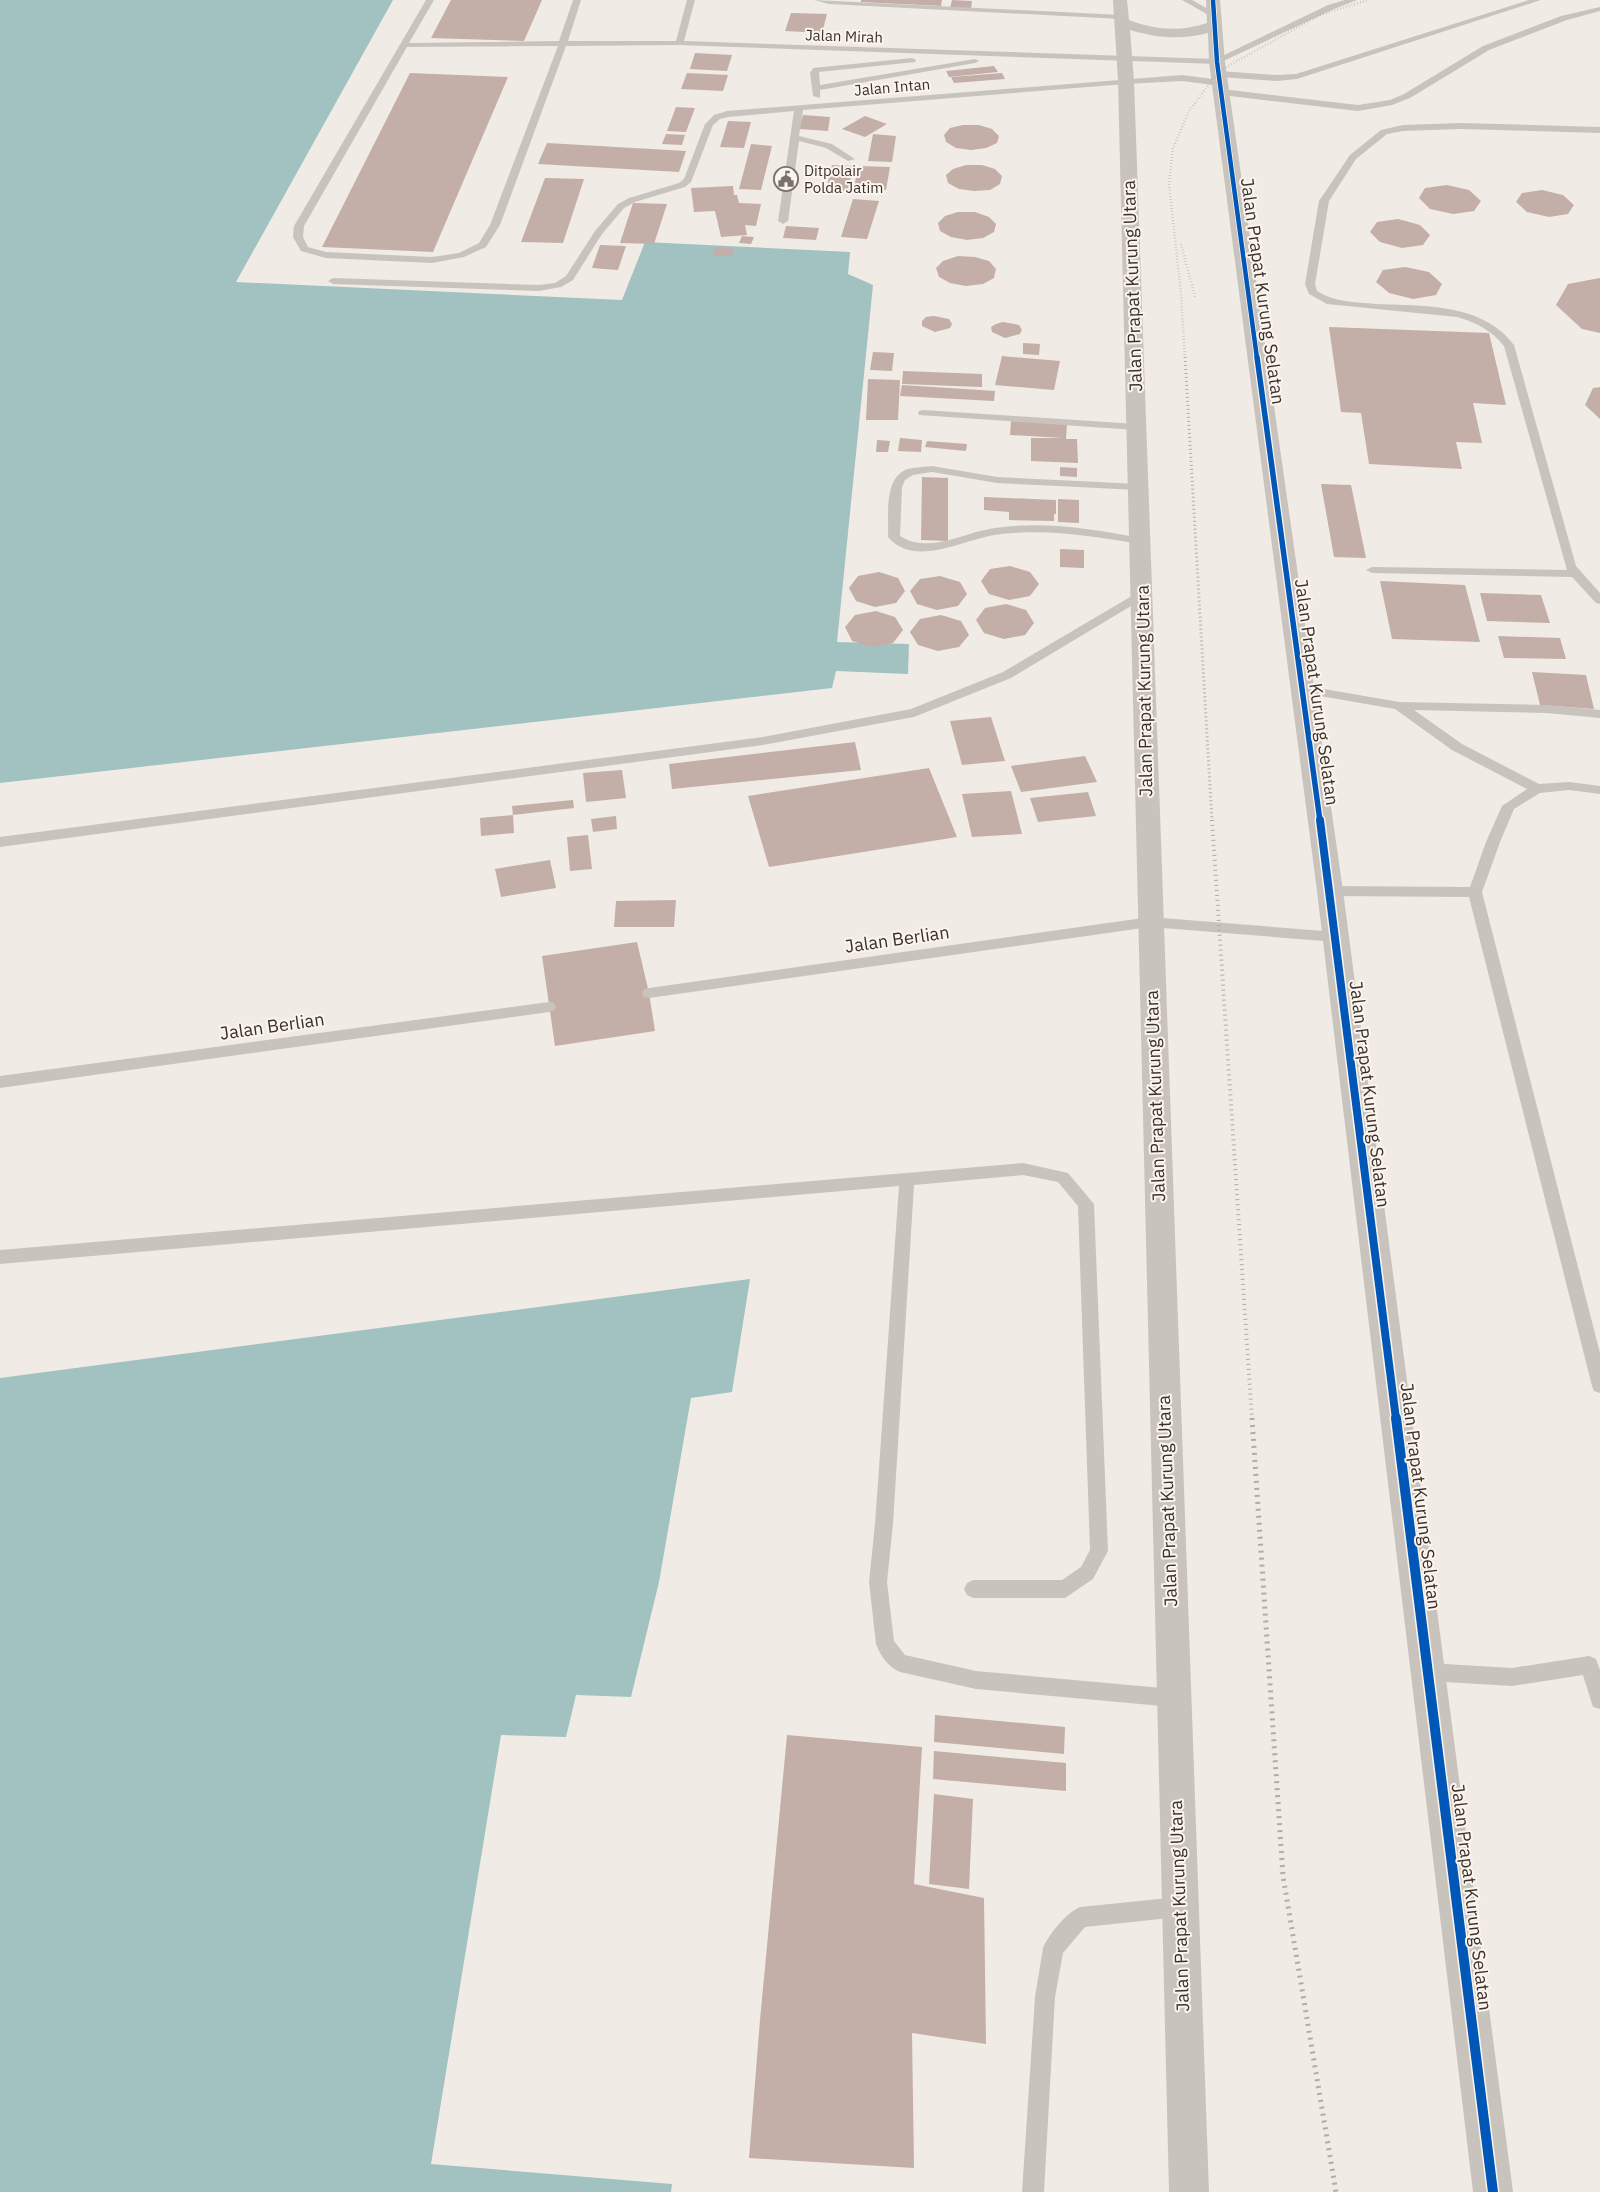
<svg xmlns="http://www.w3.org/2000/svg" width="1600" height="2192" viewBox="0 0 1600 2192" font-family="'IBM Plex Sans',sans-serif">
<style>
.water{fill:#a1c2c1}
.building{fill:#c3afa7}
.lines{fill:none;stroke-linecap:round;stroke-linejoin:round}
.service{fill:#c9c3be;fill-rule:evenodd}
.tertiary{fill:#c9c3be;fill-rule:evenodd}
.rail-far3{stroke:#b1aca8;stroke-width:2.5;stroke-dasharray:0.5 2.5;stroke-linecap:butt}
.rail-far2{stroke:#b1aca8;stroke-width:3;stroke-dasharray:1 3;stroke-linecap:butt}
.rail-far1{stroke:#b1aca8;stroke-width:4;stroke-dasharray:1 4;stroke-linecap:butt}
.rail{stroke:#b1aca8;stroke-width:5;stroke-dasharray:2 5;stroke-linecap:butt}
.cycleway-far3-casing{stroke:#fbf5ee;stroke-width:6}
.cycleway-far2-casing{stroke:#fbf5ee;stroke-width:8}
.cycleway-far1-casing{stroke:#fbf5ee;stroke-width:11}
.cycleway-casing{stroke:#fbf5ee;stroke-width:13}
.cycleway-far3{stroke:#0057b8;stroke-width:4.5}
.cycleway-far2{stroke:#0057b8;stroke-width:5.5}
.cycleway-far1{stroke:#0057b8;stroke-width:8}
.cycleway{stroke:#0057b8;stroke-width:10}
.labels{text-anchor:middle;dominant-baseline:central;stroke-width:4;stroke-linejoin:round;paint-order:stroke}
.far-street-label{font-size:15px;fill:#3b302b;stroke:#fbf5ee}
.far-poi-label{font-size:15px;fill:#3b302b;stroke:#fbf5ee;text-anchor:start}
.street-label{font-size:18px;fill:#3b302b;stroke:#fbf5ee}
</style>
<rect width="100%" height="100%" fill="#f0ebe5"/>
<path class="water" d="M0 0H393L236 282 622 300 645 242 850 252 848 274 873 285 837 642 909 644 908 674 836 671 832 688 0 783Z
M750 1279 732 1392 691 1398 659 1582 631 1697 576 1695 566 1737 501 1735 431 2164 672 2184 671 2192H0V1378Z"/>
<path class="building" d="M451 0H542L524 41 431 38Z
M861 0H942L941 6 861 2Z
M952 0 972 1 971 9 950 8Z
M791 13 827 14 822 33 785 31Z
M695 53 732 55 727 71 690 69Z
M994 66 998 72 949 77 946 71Z
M410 73 508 77 433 252 322 247Z
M687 73 728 75 723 91 681 89Z
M1002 73 1005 79 954 83 951 77Z
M676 107 695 108 686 132 667 131Z
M803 115 830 117 828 131 799 129Z
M865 116 887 124 865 137 842 129Z
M728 121 751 122 744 148 720 147Z
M963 125H979L992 129 999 136 997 143 986 148 971 150 956 148 946 142 944 135 950 128Z
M666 134 685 135 682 145 662 144Z
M873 134 896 136 892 162 868 161Z
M547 143 686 151 679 172 538 164Z
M751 144 772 146 761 190 739 189Z
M832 165 853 166 848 191 826 190Z
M966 165H982L995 169 1002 176 1000 184 990 190 974 191 959 189 948 183 946 175 953 169Z
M858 166 890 167 886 190 854 188Z
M545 178 584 179 563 243 521 242Z
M1447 185 1469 190 1481 201 1474 211 1453 214 1430 209 1419 198 1425 188Z
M733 186 734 195H737L739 203 761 204 756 226 745 225 747 235 721 237 715 211 694 212 691 188Z
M1542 190 1563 195 1574 205 1568 214 1549 217 1527 212 1516 202 1522 193Z
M853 199 879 201 867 239 841 237Z
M633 203 667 204 654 244 620 243Z
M958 212H975L989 217 996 224 994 232 983 238 967 240 951 237 940 231 938 223 945 216Z
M1398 219 1420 225 1430 235 1423 245 1402 248 1380 242 1370 232 1377 222Z
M786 226 819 228 816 240 783 238Z
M742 236 754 237 751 244 739 243Z
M600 245 626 246 618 270 592 268Z
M715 247 734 248 732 256H713Z
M958 256 975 257 989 261 996 269 994 278 983 284 966 286 950 283 939 277 936 268 943 261Z
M1405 267 1429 272 1442 284 1436 295 1413 299 1389 293 1376 282 1383 270Z
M1600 278V333L1582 329 1556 305 1568 284Z
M934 316 949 319 952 324 950 328 935 332 922 326V321L926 317Z
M1003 322 1019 325 1022 330 1020 334 1005 338 992 332 991 327 996 324Z
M1329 327 1489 333 1506 405 1473 403 1482 443 1456 442 1462 469 1369 464 1361 413 1341 412Z
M1023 343 1040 344 1039 355 1023 354Z
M873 352 894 353 892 371 870 370Z
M1002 356 1060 361 1054 390 995 385Z
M903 371 982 374V387L902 384Z
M868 379 900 380 898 420H866Z
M902 385 995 391 994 401 900 396Z
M1600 387V419L1585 405 1593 388Z
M1011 421 1067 424 1066 439H1077L1078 463 1031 461V438H1063L1010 435Z
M900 438 922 440 921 452 898 451Z
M877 440 890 441 888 452H876Z
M927 441 967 444 966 451 925 447Z
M1060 467 1077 468V477L1060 476Z
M922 477 948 478V541L921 540Z
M1321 484 1351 485 1366 558 1334 557Z
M984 497 1056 500V514H1054V521L1009 520V512L984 510Z
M1058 499 1079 500V523L1058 522Z
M1060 549 1084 550V568L1060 567Z
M1010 566 1030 572 1039 584 1030 596 1009 600 989 594 981 581 990 569Z
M879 572 898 578 905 591 896 603 875 607 856 601 849 588 858 576Z
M940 576 960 582 967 594 958 606 937 610 917 604 910 591 920 579Z
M1380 581 1465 585 1480 642 1392 639Z
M1480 593 1541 595 1550 623 1487 621Z
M1006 604 1026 610 1034 623 1025 635 1004 639 984 633 976 620 985 608Z
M876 611 895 617 903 630 893 643 872 647 852 641 845 627 855 615Z
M941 615 961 621 969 635 959 647 938 651 918 645 910 632 920 619Z
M1498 636 1560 638 1566 659 1504 658Z
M1532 672 1586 675 1594 709 1540 705Z
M991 717 1005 761 962 765 950 721Z
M855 742 861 770 672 789 669 764Z
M1085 756 1097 782 1021 792 1011 766Z
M929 768 957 837 769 867 748 796Z
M622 770 626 798 586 802 583 773Z
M1011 791 1022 834 972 837 962 794Z
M1088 792 1096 816 1038 822 1030 798Z
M573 800 574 808 513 815 512 806Z
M513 815 514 833 481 836 480 818Z
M616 816 617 829 593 832 591 819Z
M588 835 592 869 570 871 567 837Z
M550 860 556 888 501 897 495 869Z
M676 900 674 927H614L616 901Z
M637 942 649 993 655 1031 555 1046 542 956Z
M935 1715 1065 1727 1064 1754 934 1742Z
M787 1735 922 1747 914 1884 984 1898 986 2044 912 2033 914 2168 749 2158 760 2020Z
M934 1751 1066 1763V1791L933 1779Z
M934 1794 973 1799 969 1889 929 1884Z"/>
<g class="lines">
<path class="service" d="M426 0H434L409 43 559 41 573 0H581L568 41H676L687 0H695L684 41 1216 59 1328 5 1345 0H1357L1334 9 1217 64 679 45 566 46 500 225 486 247 464 257 432 263 326 258 301 251 293 237 294 226ZM558 46 490 225 479 243 459 253 432 257 326 252 308 247 303 237 304 226 407 47Z
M814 0 1121 15 1125 17 1121 19 829 4Z
M1182 0H1192L1219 15 1212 17Z
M1529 0H1541L1297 79 1277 81 1220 77 1216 74 1220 71 1277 75 1296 74Z
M1600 7V11L1567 20 1489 50 1410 98 1392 105 1358 111 1222 95 1218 92 1222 89 1358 105 1390 100 1404 94 1483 46 1561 16Z
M912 58 916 60 915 62 819 72 820 85 975 59 979 61 975 63 820 90V98L813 96 810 73 813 68Z
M1182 75 1221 80 1225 83 1221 86 1182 81 1126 84 803 110 799 136 832 144 855 159 848 161 826 148 799 141 788 221 783 224 778 221 794 111 728 117 720 119 713 125 691 182 685 187 635 202 624 208 602 234 573 280 561 287 539 291 333 284 328 281 333 278 539 285 555 283 566 276 595 231 618 204 629 198 679 183 684 179 705 124 714 115 727 111Z
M1461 123 1600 127V133L1461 129 1403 131 1387 134 1356 159 1329 201 1315 284 1317 291C1334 302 1355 302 1376 304 1423 306 1483 303 1514 345L1576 566 1600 593V604L1596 603 1572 577 1372 573 1366 570 1372 567 1567 570 1504 346C1491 330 1477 323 1457 317L1327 304 1309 294 1305 284 1319 201 1350 155 1381 130 1403 125Z
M923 410 1136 424 1141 427 1136 430 919 415 918 413 919 411Z
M932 466 997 477 1138 484 1144 487 1138 490 997 483 932 472 913 475 905 480 902 487 900 536C926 552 953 538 980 531 1033 519 1088 528 1140 538L1146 541 1140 544C1092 536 1043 528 994 535 963 540 914 568 888 537 889 516 883 477 908 469 916 467 924 467 932 466Z
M1142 590 1146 591 1148 594 1146 597 1011 678 914 717 763 745 0 847V837L763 737 911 709 1003 672Z
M1301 685 1399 702 1547 705 1600 710V718L1547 713 1414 710 1462 744 1539 784 1569 782 1600 786V794L1569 790 1540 793 1514 809 1500 842 1482 892 1600 1353V1393L1594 1391 1592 1386 1469 897 1330 896 1325 894 1323 891 1325 888 1330 886 1470 887 1486 842 1502 806 1527 789 1452 750 1395 709 1297 692 1295 689 1297 686Z
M1150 917 1336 932 1341 933 1343 937 1341 941 1336 942 1150 927 649 998 644 997 642 993 644 989 649 988Z
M549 1002 554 1003 556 1007 554 1011 549 1012 0 1088V1076Z
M1023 1163 1068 1173 1094 1204 1108 1551 1093 1579 1065 1598H973L967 1595 964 1589 967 1583 973 1580H1062L1081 1567 1090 1550 1078 1206 1058 1182 1023 1175 914 1185 893 1524 887 1582 894 1641 905 1655 976 1671 1173 1689 1180 1691 1182 1698 1180 1705 1173 1707 976 1689 900 1672C889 1668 880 1655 876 1644L869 1582 875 1524 899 1186 0 1264V1250Z
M1589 1656 1596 1659 1600 1670V1709L1593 1707 1583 1675 1512 1686 1428 1681 1421 1678 1419 1672 1421 1666 1428 1663 1512 1668Z
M1179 1897 1186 1900 1189 1907 1186 1914 1179 1917 1085 1927 1063 1953 1055 1997 1044 2192H1022L1035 1997 1043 1948C1049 1934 1066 1913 1080 1907Z"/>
<path class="tertiary" d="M1113 0H1127L1129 20C1155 30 1181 32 1207 23L1206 0H1220L1225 62 1343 891 1513 2192H1473L1317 891 1209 62 1208 33C1180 40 1157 38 1130 30L1134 81 1209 2192H1169L1118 81Z"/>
<path class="rail-far3" d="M1181 244 1195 297
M1185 358 1181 294 1169 184 1173 148 1189 111 1219 71 1320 15 1368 0"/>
<path class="rail-far2" d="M1185 357 1212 821"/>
<path class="rail-far1" d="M1212 820 1252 1419"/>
<path class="rail" d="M1252 1418 1283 1876 1336 2192"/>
<defs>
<path id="cycleway-far3" d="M1213 0 1217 62 1257 358"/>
<path id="cycleway-far2" d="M1257 357 1320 821"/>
<path id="cycleway-far1" d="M1320 820 1396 1419"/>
<path id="cycleway" d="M1396 1418 1493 2192"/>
</defs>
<use href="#cycleway-far3" class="cycleway-far3-casing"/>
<use href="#cycleway-far2" class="cycleway-far2-casing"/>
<use href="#cycleway-far1" class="cycleway-far1-casing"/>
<use href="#cycleway" class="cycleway-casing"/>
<use href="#cycleway-far3" class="cycleway-far3"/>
<use href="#cycleway-far2" class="cycleway-far2"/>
<use href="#cycleway-far1" class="cycleway-far1"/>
<use href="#cycleway" class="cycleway"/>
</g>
<defs>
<symbol id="civic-ring" viewBox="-11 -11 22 22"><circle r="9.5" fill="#fbf5ee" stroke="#7a716c" stroke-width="1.5"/><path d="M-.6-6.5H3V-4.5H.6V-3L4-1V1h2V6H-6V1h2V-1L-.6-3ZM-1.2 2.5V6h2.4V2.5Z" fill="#7a716c"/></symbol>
</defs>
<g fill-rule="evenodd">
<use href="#civic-ring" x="772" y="165" width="28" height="28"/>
</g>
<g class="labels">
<g class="far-street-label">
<text transform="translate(844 36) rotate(2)">Jalan Mirah</text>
<text transform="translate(892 87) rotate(-5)">Jalan Intan</text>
</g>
<g class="far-poi-label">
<text x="804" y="170">Ditpolair<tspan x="804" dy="17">Polda Jatim</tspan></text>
</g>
<g class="street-label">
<text transform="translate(1132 286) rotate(-92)">Jalan Prapat Kurung Utara</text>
<text transform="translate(1263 291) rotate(82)">Jalan Prapat Kurung Selatan</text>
<text transform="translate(1144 691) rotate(-91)">Jalan Prapat Kurung Utara</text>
<text transform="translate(1317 692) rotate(82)">Jalan Prapat Kurung Selatan</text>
<text transform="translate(897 939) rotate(-8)">Jalan Berlian</text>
<text transform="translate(272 1026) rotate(-8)">Jalan Berlian</text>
<text transform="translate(1370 1094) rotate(83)">Jalan Prapat Kurung Selatan</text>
<text transform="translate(1155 1096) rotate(-92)">Jalan Prapat Kurung Utara</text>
<text transform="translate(1421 1496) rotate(83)">Jalan Prapat Kurung Selatan</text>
<text transform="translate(1167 1501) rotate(-92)">Jalan Prapat Kurung Utara</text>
<text transform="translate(1472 1897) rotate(83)">Jalan Prapat Kurung Selatan</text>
<text transform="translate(1179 1906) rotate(-92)">Jalan Prapat Kurung Utara</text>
</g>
</g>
</svg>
